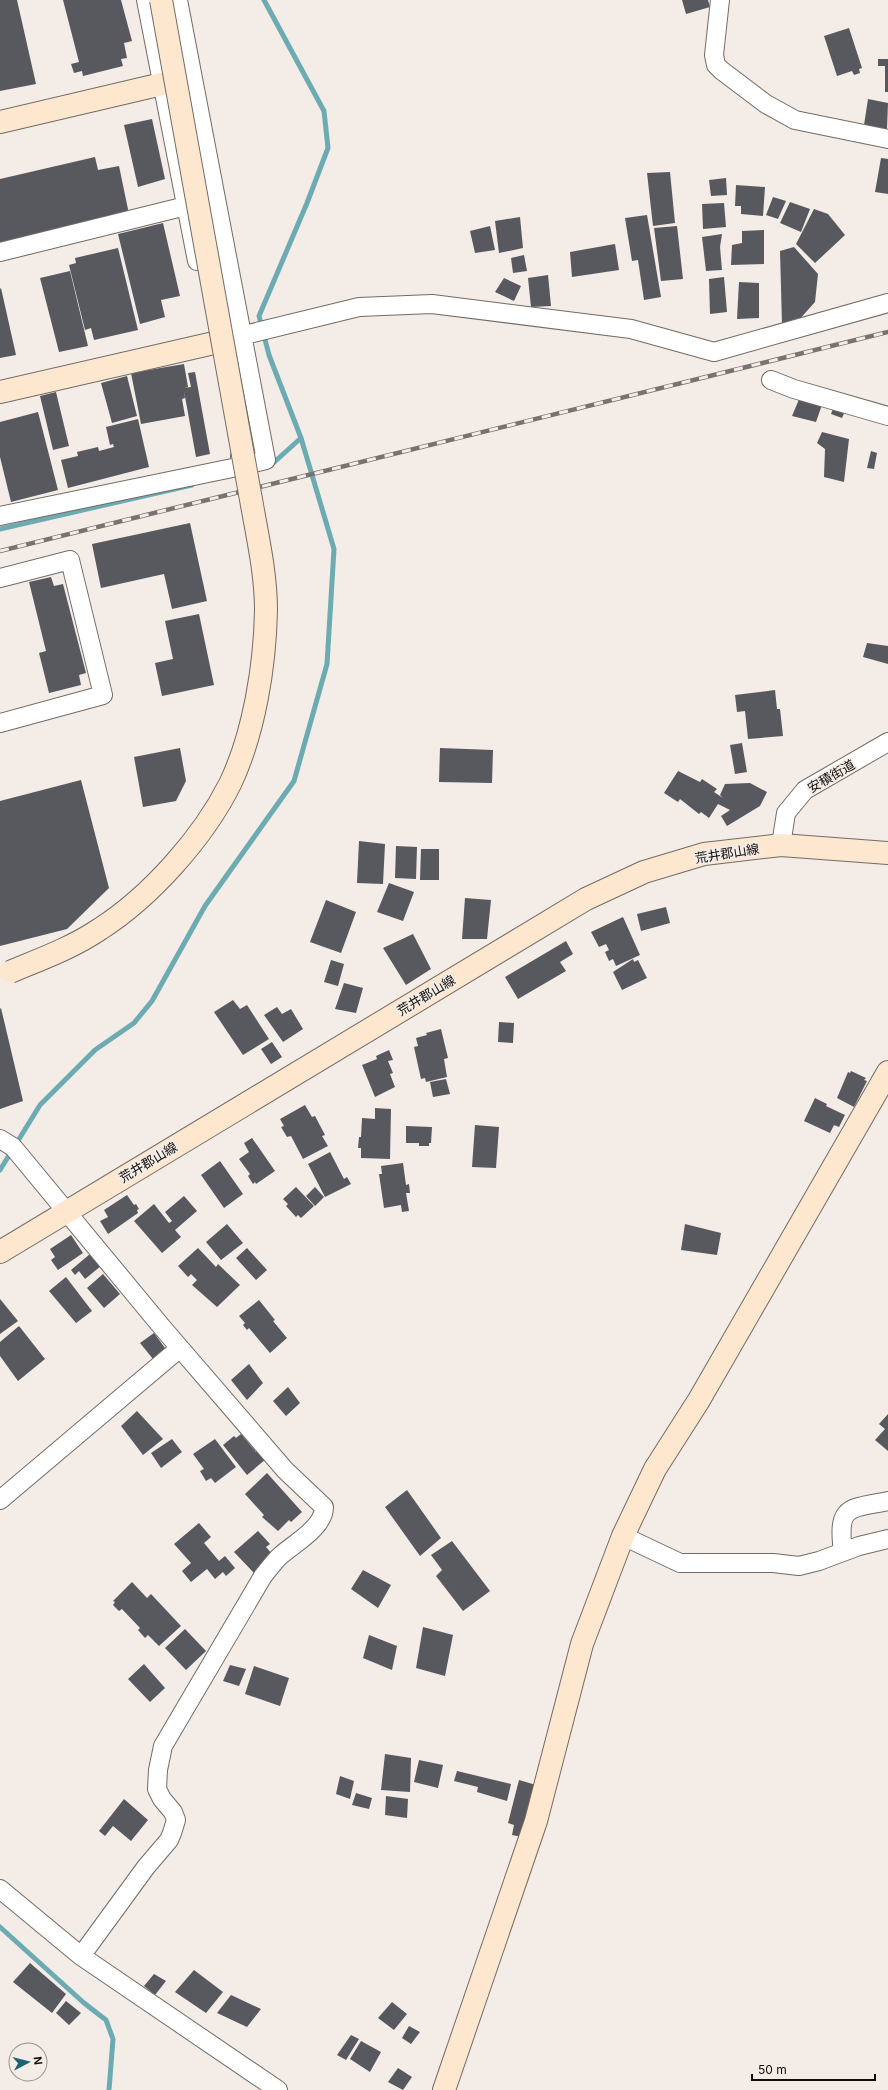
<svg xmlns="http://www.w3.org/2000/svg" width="888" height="2090" viewBox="0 0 888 2090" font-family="Inter,'Noto Sans JP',sans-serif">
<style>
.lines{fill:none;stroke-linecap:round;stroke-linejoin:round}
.stream{stroke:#6dabb3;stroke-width:5}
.building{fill:#58585f}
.street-casing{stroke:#726b66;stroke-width:20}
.secondary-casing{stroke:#726b66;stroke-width:24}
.street{stroke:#fff;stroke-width:18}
.secondary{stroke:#fee7cf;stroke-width:22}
.rail-casing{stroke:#787370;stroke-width:4.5}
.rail{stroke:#f4ece7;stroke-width:3;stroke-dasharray:9;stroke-linecap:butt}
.secondary-bridge-casing{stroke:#726b66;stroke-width:24;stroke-linecap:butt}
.secondary-bridge{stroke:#fee7cf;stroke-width:22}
.labels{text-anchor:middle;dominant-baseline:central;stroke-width:4;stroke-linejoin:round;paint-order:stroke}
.street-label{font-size:13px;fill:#0e0c0a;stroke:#f4ece7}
</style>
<rect width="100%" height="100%" fill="#f4ece7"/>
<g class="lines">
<path class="stream" d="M271 465 301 438
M0 529 192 485
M0 1170 40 1105 95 1050 134 1023 152 1001 205 906 294 781 327 664 334 549 301 438 269 355 259 316 307 203 328 148 324 111 264 0
M0 1927 84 2003 106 2020 113 2039 109 2090"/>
</g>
<path class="building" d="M0 0H17L36 84 0 91Z
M63 0H121L132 41 124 43 127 58 121 59 123 66 83 76 82 71 74 73 71 64 79 62Z
M682 0H708L710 7 686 14Z
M849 28 862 68 859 69 860 73 854 75 852 71 837 76 824 36Z
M878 59H888V92H885V66H878Z
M868 99 888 103 887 129 864 125Z
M152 119 165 179 138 187 124 125Z
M95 157 98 170 119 166 129 214 0 244V179Z
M881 158 888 159V194L875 192Z
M670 172 675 223 653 226 647 173Z
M726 178 727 195 711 196 709 180Z
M736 185 765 187 763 216 741 214V206H735Z
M773 197 786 201 778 219 766 215Z
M790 202 810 209 801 232 780 223Z
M724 203 726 227 703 229 702 204Z
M814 209 828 214 845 235 815 263 796 244Z
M647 215 661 297 644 300 638 260 632 261 625 218Z
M520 217 523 248 499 253 495 221Z
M163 223 180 296 161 300 165 317 140 324 118 234Z
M490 226 495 250 475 253 470 231Z
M677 226 683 279 661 281 654 228Z
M764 230V264L731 265 732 245 742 243V231Z
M722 234 720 247 722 270 706 271 702 237Z
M615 244 619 270 572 277 570 252Z
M794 247 818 274 815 302 798 321 782 324 780 251Z
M118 248 138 330 94 340 91 328 85 330 69 265 76 263 75 258Z
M524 255 527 271 513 273 511 258Z
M70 271 88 346 59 352 40 278Z
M548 275 551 306 531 307 528 278Z
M724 277 727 312 710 314 709 279Z
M504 278 521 286 514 301 495 292Z
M739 282 759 283V318L737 319Z
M1 288 16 355 0 358V289Z
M184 364 188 387 184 388 191 387 188 373 195 372 210 454 196 457 184 391 185 398 182 399 185 416 141 424 131 373Z
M127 376 137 416 112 423 101 383Z
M56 392 69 446 53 450 40 396Z
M800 397 823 402 816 422 792 416Z
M834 406 845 411 842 418 831 414Z
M38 412 58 490 11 502 0 457V422Z
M138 419 149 467 68 488 61 460 78 456 77 452 98 447 99 451 114 447 113 444 110 445 106 427Z
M822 432 849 439 844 482 824 477 825 449 817 443Z
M871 451 877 453 874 469 867 468Z
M190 523 207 601 172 609 164 574 101 588 92 544Z
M51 577 54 586 63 584 86 673 79 675 81 685 49 693 39 653 46 651 29 582Z
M199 614 214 685 162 696 155 663 173 659 165 621Z
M867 643 888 646V664L863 657Z
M775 690 777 709H780L783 736 748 739 745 711 737 712 735 695Z
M742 743 747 772 735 774 730 745Z
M180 748 186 781 176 801 143 807 134 757Z
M440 748 493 750 492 783 439 782Z
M678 771 700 782 702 779 717 789 714 792 723 798 720 795 725 784 750 783 767 792 760 806 727 826 721 816 730 810 718 804 709 818 701 812 699 814 680 799 678 802 664 793Z
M81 780 109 888 67 929 0 946V801Z
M359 841 385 844 383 884 357 883Z
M396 846 417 847 416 879 395 878Z
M421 849H439V880H420Z
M389 883 414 892 403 921 377 912Z
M465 898 491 900 487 939H462Z
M326 900 356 912 341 953 310 942Z
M666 907 670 923 641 931 637 914Z
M623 917 640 955 616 966 613 959 609 961 605 952 609 950 606 944 599 947 591 932Z
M413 934 431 969 406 985 383 948Z
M566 941 573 954 560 962 566 971 518 999 505 977Z
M633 959 634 962 638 960 647 978 622 990 613 972Z
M331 960 344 964 338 986 324 982Z
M344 983 363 988 356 1013 335 1009Z
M233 1000 240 1009 247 1005 269 1039 243 1055 214 1012Z
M277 1007 282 1014 291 1009 303 1029 283 1042 264 1015Z
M1 1008 23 1101 0 1109V1009Z
M499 1022 514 1023 513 1043 498 1042Z
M441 1029 448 1058 444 1059 447 1077 426 1082 425 1078 421 1079 414 1047 418 1046 416 1038 427 1035 426 1033Z
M272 1042 282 1057 271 1064 261 1049Z
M389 1050 393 1060 388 1061 393 1073 390 1074 395 1087 375 1097 362 1065 377 1059 376 1056Z
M851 1071 866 1078 864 1080 867 1081 854 1107 837 1098 848 1072 850 1073Z
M446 1079 450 1094 433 1097 430 1082Z
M815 1098 827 1104 826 1106 845 1115 839 1127 834 1125 830 1133 804 1121Z
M305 1105 312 1117 315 1116 325 1135 322 1136 328 1146 303 1159 291 1136 287 1137 281 1127 284 1126 280 1119Z
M375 1108 391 1109 390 1159 361 1158V1148H358L359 1137H361L362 1118 375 1119Z
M475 1125 499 1127 496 1168 472 1167Z
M406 1126 432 1127 431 1143H429V1146H419V1143H406Z
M252 1138 275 1171 256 1184 255 1182 253 1184 248 1176 250 1174 239 1159 249 1152 244 1143Z
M330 1152 344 1179 347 1177 351 1184 325 1197 308 1164Z
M220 1161 243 1194 224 1208 201 1175Z
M403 1163 406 1185 409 1184 410 1193H406L409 1211 402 1212 401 1205 384 1208 379 1174H382L381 1166Z
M296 1187 314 1206 301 1218 298 1215 296 1217 286 1206 288 1204 283 1199Z
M315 1187 324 1197 315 1206 306 1196Z
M127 1195 134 1205 136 1204 139 1209 137 1210 138 1213 108 1234 100 1221 108 1217 104 1210Z
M184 1196 197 1211 175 1230 181 1237 162 1253 134 1221 154 1204 169 1223 172 1221 165 1212Z
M227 1224 243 1243 221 1260 206 1242Z
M685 1224 721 1233 717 1255 681 1250Z
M71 1235 83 1253 58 1270 51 1260 55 1257 50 1249Z
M198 1248 216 1267 218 1264 240 1285 217 1307 192 1285 197 1280 191 1274 188 1277 178 1266Z
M247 1248 267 1270 256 1280 236 1258Z
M90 1254 101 1266 85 1279 79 1271 75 1275 71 1270Z
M103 1274 120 1294 104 1308 87 1288Z
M66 1277 92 1311 76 1323 49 1291Z
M0 1299 18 1321 0 1334Z
M259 1300 275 1320 273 1321 287 1338 270 1353 249 1328 247 1330 243 1325 245 1323 239 1316Z
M19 1326 45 1359 18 1381 0 1356V1342Z
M154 1333 165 1348 153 1359 140 1343Z
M249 1364 263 1383 247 1400 231 1380Z
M288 1387 300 1403 286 1416 273 1401Z
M137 1411 163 1439 143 1455 121 1426Z
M888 1414V1451L875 1440 885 1429 879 1424Z
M241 1434 256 1452 258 1450 266 1459 247 1475 223 1445 234 1436 236 1438Z
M172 1439 182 1452 161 1468 151 1453Z
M215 1439 236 1467 215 1483 211 1478 206 1481 200 1471 204 1469 193 1454Z
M267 1473 302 1512 291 1522 289 1520 278 1531 262 1517 264 1515 245 1494Z
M407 1490 441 1538 420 1556 385 1507Z
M199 1523 211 1537 204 1543 219 1561 225 1556 235 1568 226 1576 223 1572 215 1579 207 1569 191 1582 182 1571 191 1563 174 1544Z
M258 1531 270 1544 266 1547 273 1555 254 1573 234 1552Z
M452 1541 490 1591 463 1611 436 1576 442 1570 431 1555Z
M363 1570 391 1585 378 1608 351 1589Z
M132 1582 147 1598 151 1594 181 1626 159 1646 148 1635 145 1638 138 1630 140 1628 122 1609 119 1611 113 1605 115 1602 113 1601Z
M423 1627 453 1635 445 1676 416 1668Z
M185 1629 206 1651 186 1670 165 1648Z
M369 1635 397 1646 392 1670 363 1658Z
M144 1664 165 1688 150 1702 128 1679Z
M230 1665 246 1669 239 1686 223 1681Z
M254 1666 289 1678 280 1706 245 1694Z
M385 1754 411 1758 410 1792 381 1790Z
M419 1760 443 1765 438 1788 414 1782Z
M457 1771 511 1784 507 1801 477 1792 478 1787 454 1781Z
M340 1776 354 1781 350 1799 336 1794Z
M519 1780 536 1785 522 1837 512 1835 514 1825 508 1823Z
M356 1793 372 1798 369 1809 352 1805Z
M386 1796 408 1799 407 1818 385 1815Z
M124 1799 148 1820 131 1841 113 1826 105 1836 99 1831Z
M30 1963 66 1994 52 2013 13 1982Z
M194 1970 223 1992 206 2013 175 1992Z
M154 1974 166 1981 155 1995 144 1986Z
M231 1995 261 2009 247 2027 217 2013Z
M66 2001 81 2013 69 2025 56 2013Z
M392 2002 407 2014 394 2030 378 2018Z
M409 2026 420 2032 411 2044 402 2038Z
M351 2035 359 2039 346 2060 337 2055Z
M361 2041 381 2052 370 2072 350 2059Z
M398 2068 412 2077 403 2090 388 2082Z"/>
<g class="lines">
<defs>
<path id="street" d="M146 0 197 261
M178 0 266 460 242 466 240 456
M720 0 714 55 716 65 721 70 766 104 795 120 888 139
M0 252 186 206
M232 338 359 307 432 304 631 329 714 352 888 303
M771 380 794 389 888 416
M0 516 242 466
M0 578 70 560 103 695 0 723
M781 845 786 813 805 790 888 742
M0 1139 13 1147 161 1326 285 1470 324 1507C324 1528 293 1544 279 1557 273 1563 268 1570 263 1576L163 1746 158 1770 157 1789 162 1799 173 1812 176 1820 172 1833 169 1840 146 1867 81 1956
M0 1500 180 1348
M623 1536 680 1563H773L799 1566 819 1561 859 1546 888 1539
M843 1552C837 1505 848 1509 888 1501
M0 1889 81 1956 278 2090"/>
<path id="secondary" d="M0 122 162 84
M0 392 214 343
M0 1252 586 899 644 872 704 854 781 845 888 853
M444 2090 536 1821 582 1644 623 1536 655 1469 699 1400 888 1072"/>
</defs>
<use href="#street" class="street-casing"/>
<use href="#secondary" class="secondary-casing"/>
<use href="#street" class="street"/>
<use href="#secondary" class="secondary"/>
<defs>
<path id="rail" d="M0 551 888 332"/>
</defs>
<use href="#rail" class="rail-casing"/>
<use href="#rail" class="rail"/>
<defs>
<path id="secondary-bridge" d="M10 972C41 959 72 948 100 929 150 897 203 838 230 784 254 734 265 666 266 610 266 575 258 539 252 505L161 0"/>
</defs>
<use href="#secondary-bridge" class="secondary-bridge-casing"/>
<use href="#secondary-bridge" class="secondary-bridge"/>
</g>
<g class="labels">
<g class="street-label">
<text transform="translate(831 776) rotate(-30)">安積街道</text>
<text transform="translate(727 853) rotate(-9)">荒井郡山線</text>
<text transform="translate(426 995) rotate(-31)">荒井郡山線</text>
<text transform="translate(148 1162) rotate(-31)">荒井郡山線</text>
</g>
</g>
<g transform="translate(28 2062) rotate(83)"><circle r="19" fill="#f4ece7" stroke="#98928f"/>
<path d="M0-3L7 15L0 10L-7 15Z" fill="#1e6374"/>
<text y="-6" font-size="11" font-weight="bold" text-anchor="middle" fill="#0e0c0a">N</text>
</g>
<path d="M752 2074v6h123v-6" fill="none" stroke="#0e0c0a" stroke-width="2"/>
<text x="758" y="2074" font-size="12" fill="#0e0c0a" stroke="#f4ece7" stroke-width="3" paint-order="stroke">50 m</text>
</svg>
